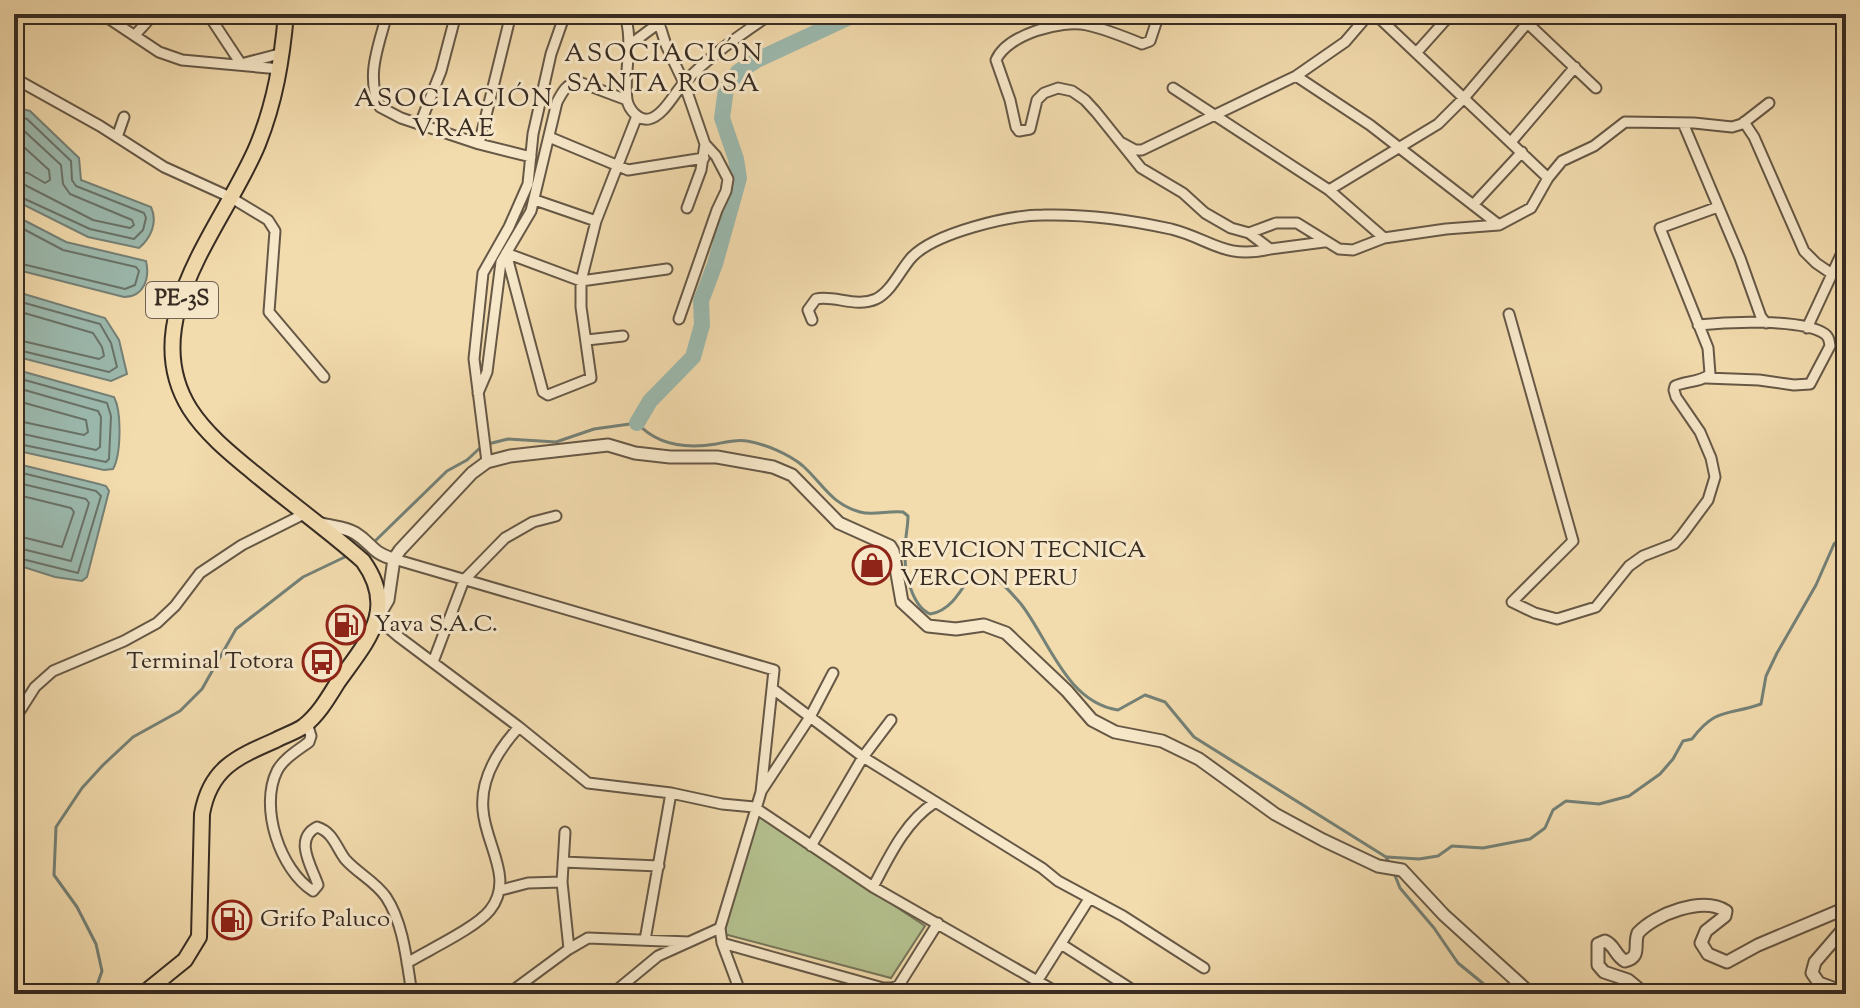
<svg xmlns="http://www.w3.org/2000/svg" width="1860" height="1008" viewBox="0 0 1860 1008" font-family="'Sorts Mill Goudy',serif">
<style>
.green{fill:#b4c18f;stroke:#767659;stroke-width:2}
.water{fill:#9cbaaf;stroke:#748177;stroke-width:2}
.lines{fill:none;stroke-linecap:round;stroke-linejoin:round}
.shore{stroke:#6a7369;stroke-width:2}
.stream{stroke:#748177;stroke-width:3}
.river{stroke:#9cbaaf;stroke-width:16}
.minor-casing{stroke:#665846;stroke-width:13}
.tertiary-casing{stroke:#665846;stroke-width:15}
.trunk-casing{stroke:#372c23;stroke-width:18}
.minor{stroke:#f7e8ca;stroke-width:9}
.tertiary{stroke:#f7e8ca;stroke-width:11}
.trunk{stroke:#f2dbad;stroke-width:14}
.labels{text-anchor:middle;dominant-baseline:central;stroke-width:6;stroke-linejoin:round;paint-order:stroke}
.shield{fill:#f7e8ca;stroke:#716455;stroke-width:2}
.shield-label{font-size:22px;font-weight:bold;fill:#372c23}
.poi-label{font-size:24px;fill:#372c23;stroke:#f7e8ca;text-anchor:start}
.neighbourhood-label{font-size:26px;letter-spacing:2px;fill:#372c23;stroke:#f7e8ca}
</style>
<rect width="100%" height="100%" fill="#f2dbad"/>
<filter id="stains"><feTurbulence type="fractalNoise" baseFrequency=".0025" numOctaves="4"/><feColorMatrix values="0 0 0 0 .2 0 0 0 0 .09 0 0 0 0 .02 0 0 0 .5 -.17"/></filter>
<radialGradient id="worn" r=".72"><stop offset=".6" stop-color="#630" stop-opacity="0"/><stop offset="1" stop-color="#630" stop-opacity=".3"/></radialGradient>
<path class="green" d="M755 813 925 926 891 978 724 934Z"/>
<path class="water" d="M14 107 30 111 79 158 81 180 151 207C158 222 151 238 139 248L88 237 14 200Z
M14 215 66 242 146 261C150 278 144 297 124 297L14 269Z
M14 291 105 318 119 340 127 374 111 381 14 356Z
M14 369 114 397C122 412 121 455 113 469L104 470 14 450Z
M14 463 99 484 106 486 109 491 87 577 82 581 55 577 14 564Z"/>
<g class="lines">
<path class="shore" d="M14 115 27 119 71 161 72 180 76 186 144 213 146 218 143 230 134 239 90 229 14 194
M14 125 21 128 61 165 63 184 70 194 132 220 134 225 130 228 93 220 25 185 14 183
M14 138 49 170 50 180 45 183 28 173 14 171
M14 224 63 250 136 267 139 271 135 285 125 289 14 262
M14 300 100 324 111 343 117 367 109 372 14 349
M14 310 93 333 102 347 104 356 99 359 14 339
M14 377 107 403 111 416 109 459 106 462 14 443
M14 387 98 411 101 417 100 447 96 450 14 432
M14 400 86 420 88 432 84 435 14 420
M14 471 96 491 101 496 78 573 14 557
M14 482 86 499 89 503 71 561 14 547
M14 494 71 508 74 512 62 547 14 535"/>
<path class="stream" d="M488 444 508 439 556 442 594 429 637 423C658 446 686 449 716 444 726 442 737 439 747 441 765 444 789 454 803 466 823 484 831 504 860 512 874 516 889 510 903 512L908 516C908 529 904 542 905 556 905 574 912 606 930 614 951 611 962 589 973 572L986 569C998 579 1010 591 1021 604 1049 640 1066 702 1118 710L1145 695 1165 702 1194 737 1386 857 1389 863
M374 542 447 471 467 460 481 447
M1387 857 1419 859 1438 856 1452 846 1483 848 1530 839 1545 828 1553 810 1566 801 1599 804 1629 796 1660 774 1673 759 1683 741 1692 739C1716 707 1727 716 1761 704L1766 676 1777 653 1816 585 1834 544 1846 534
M1394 873 1400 888 1434 928 1458 963 1496 994
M94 994 102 971 96 944 77 907 54 875 56 827 82 788 103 765 133 737 180 711 202 689 236 629 303 577 349 555"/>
<path class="river" d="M637 423 650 401 693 357 702 325 701 301 715 264 739 178 736 159 722 118 726 89 738 72 757 60 856 14"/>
<defs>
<path id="minor" d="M102 14 159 52 182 60 280 69
M208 14 241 64 283 53
M387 14C379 45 365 76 380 107L401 118 479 144 531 157
M624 14C635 40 623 73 627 100 629 110 639 121 649 119 663 116 674 94 683 84 709 56 740 35 771 14
M670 14 659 23 666 45 684 83 705 144 701 170 687 208
M1159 14 1150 41 1142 44C1125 37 1105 29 1087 25 1061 19 1007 35 996 60L1010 100 1016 127 1019 131 1030 129 1037 100 1044 93 1058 88 1072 91 1085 100 1096 112 1141 168 1183 193 1205 213 1231 228 1249 233 1276 223H1297L1339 249 1353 250 1384 238 1446 229 1499 225 1531 208 1548 178 1562 161 1594 146 1625 122 1694 123 1732 127 1742 124 1769 103
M1375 14 1548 178
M1518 14 1596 88
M135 35 154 14
M628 46 659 23
M1417 52 1451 14
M1296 76 1370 125 1499 225
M14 78 100 126 164 167 230 197 268 220 275 231 269 312 324 377
M1173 88 1329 190 1384 238
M1744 122 1754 137 1804 251 1816 263 1832 274
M1683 123 1740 258 1761 317 1766 323
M420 124 441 71 456 14
M117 137 124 117
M549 137 628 170 704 158
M1511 142 1575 67
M1122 143 1135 150H1142L1296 76 1345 42 1369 14
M479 144 511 14
M1329 190 1438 124 1464 98 1535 14
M535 200 596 221
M1473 205 1522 152
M1249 233 1270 249 1324 242
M506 253 543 392 548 395 591 378 581 307V281L596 221 637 116
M506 253 581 281 667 269
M1509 314 1573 541 1512 602 1535 613 1557 619 1596 607 1629 566 1643 556 1674 544 1682 535 1708 500 1715 477 1711 458 1700 432 1676 397 1674 390 1675 386C1686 381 1702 382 1710 374L1708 348 1660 228 1718 207
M679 319 717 210 726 191 728 179 716 156 705 144
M812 320 808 310 816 299C835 295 856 308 876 299 892 291 900 270 912 257 935 233 1009 215 1043 215 1084 214 1131 220 1171 229 1211 239 1224 260 1270 249
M1698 325C1726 322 1802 318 1825 334 1830 338 1829 341 1830 346L1810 384 1794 385 1759 380 1706 378
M1807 328 1846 244
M587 340 623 336
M478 393 487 372 501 262 531 211 557 102C563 91 566 84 579 82L627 100
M487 462 474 359 483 273 509 227 528 184 533 134 551 54 565 14
M394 559 774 670 761 792 720 928 722 943 741 994
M377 618 399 637 519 727
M433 662 464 580 505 538 533 522 556 516
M773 689 863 757 1042 868 1058 881 1123 916 1204 968
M14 720 35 687 53 671 124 641 157 623 175 606 200 573 242 545 304 514
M307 723 311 736 309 742C298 750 283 759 277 771 259 807 280 870 313 891L318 885C312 867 293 839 317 827 333 832 336 847 345 859 357 873 375 881 386 897 404 924 407 964 412 994
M762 790 810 717 833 673
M811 846 863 757 891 720
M563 862 659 866
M562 882 565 832
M873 887C889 857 905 822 934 803
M501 890 528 883 562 882 569 949
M645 940 671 793
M722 943 883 988H893L899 985 938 923
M1061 944 1139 994
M407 963C428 950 476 928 490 910 515 879 485 844 483 810 480 779 499 749 519 727L588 783 671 793 722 804 754 807 873 887 1060 994
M893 988 903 994
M508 994 569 949 588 938 689 942
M612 994 658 956 720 928
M1029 994 1089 899"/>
<path id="tertiary" d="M322 524C333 527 345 527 355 533 373 544 371 553 394 559
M378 617 388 600 394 559 400 550 472 473 487 462 510 456 608 445 635 453 670 457H717L773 467 792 475 839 523 890 546 893 551 902 602 928 626 956 629 984 625 1006 633 1067 691 1092 720 1115 732 1162 741 1199 759 1275 814 1323 840 1378 866 1402 870 1444 915 1531 994
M1846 926 1815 962 1812 973 1819 983 1846 993
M1645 994 1628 980 1604 972 1598 965V944L1605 941C1615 945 1615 956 1625 961 1642 957 1633 945 1638 933 1655 914 1703 896 1726 911L1725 916 1706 931 1701 943 1708 954 1727 962 1758 945 1846 908"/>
<path id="trunk" d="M143 994 185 960 199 937 202 814C210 768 237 757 276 740 285 735 296 732 304 726 319 714 328 698 338 682 367 641 398 610 363 561 328 530 290 503 254 473 231 454 206 434 190 409 134 320 226 223 258 144 275 102 282 60 286 14"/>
</defs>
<use href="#minor" class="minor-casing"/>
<use href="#tertiary" class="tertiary-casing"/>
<use href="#trunk" class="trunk-casing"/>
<use href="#minor" class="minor"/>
<use href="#tertiary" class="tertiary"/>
<use href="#trunk" class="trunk"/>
</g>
<defs>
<symbol id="shop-ring" viewBox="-11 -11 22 22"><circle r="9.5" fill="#f7e8ca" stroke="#8f2418" stroke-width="1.5"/><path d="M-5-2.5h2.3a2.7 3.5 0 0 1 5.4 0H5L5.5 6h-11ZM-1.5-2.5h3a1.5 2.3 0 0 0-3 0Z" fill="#8f2418"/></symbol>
<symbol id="fuel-ring" viewBox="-11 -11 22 22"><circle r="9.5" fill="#f7e8ca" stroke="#8f2418" stroke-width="1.5"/><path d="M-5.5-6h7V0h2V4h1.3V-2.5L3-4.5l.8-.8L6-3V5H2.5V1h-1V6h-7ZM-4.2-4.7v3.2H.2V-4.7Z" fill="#8f2418"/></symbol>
<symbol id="bus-ring" viewBox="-11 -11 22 22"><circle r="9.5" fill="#f7e8ca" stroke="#8f2418" stroke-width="1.5"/><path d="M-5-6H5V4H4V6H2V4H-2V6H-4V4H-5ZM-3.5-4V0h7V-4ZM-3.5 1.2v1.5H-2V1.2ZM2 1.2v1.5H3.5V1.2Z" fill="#8f2418"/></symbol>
</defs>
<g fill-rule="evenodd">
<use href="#shop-ring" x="850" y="543" width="44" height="44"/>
<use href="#fuel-ring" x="324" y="603" width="44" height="44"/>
<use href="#bus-ring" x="300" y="640" width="44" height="44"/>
<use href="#fuel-ring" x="210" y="898" width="44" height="44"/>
</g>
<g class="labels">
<rect class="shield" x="146" y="282" width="72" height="36" rx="6"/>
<g class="shield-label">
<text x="182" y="300">PE-3S</text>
</g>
<g class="poi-label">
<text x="900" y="551">REVICION TECNICA<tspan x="900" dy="28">VERCON PERU</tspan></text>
<text x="374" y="625">Yava S.A.C.</text>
<text x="294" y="662" text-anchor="end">Terminal Totora</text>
<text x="260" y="920">Grifo Paluco</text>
</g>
<g class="neighbourhood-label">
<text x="664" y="54">ASOCIACIÓN<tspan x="664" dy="30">SANTA ROSA</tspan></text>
<text x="454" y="99">ASOCIACIÓN<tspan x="454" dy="30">VRAE</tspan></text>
</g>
</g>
<rect width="1860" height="1008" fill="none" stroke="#f2dbad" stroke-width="48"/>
<rect x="16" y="16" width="1828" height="976" fill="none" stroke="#372c23" stroke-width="4"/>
<rect x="24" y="24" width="1812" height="960" fill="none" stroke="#372c23" stroke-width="2"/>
<rect width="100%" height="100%" filter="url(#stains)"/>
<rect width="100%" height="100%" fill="url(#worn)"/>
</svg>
